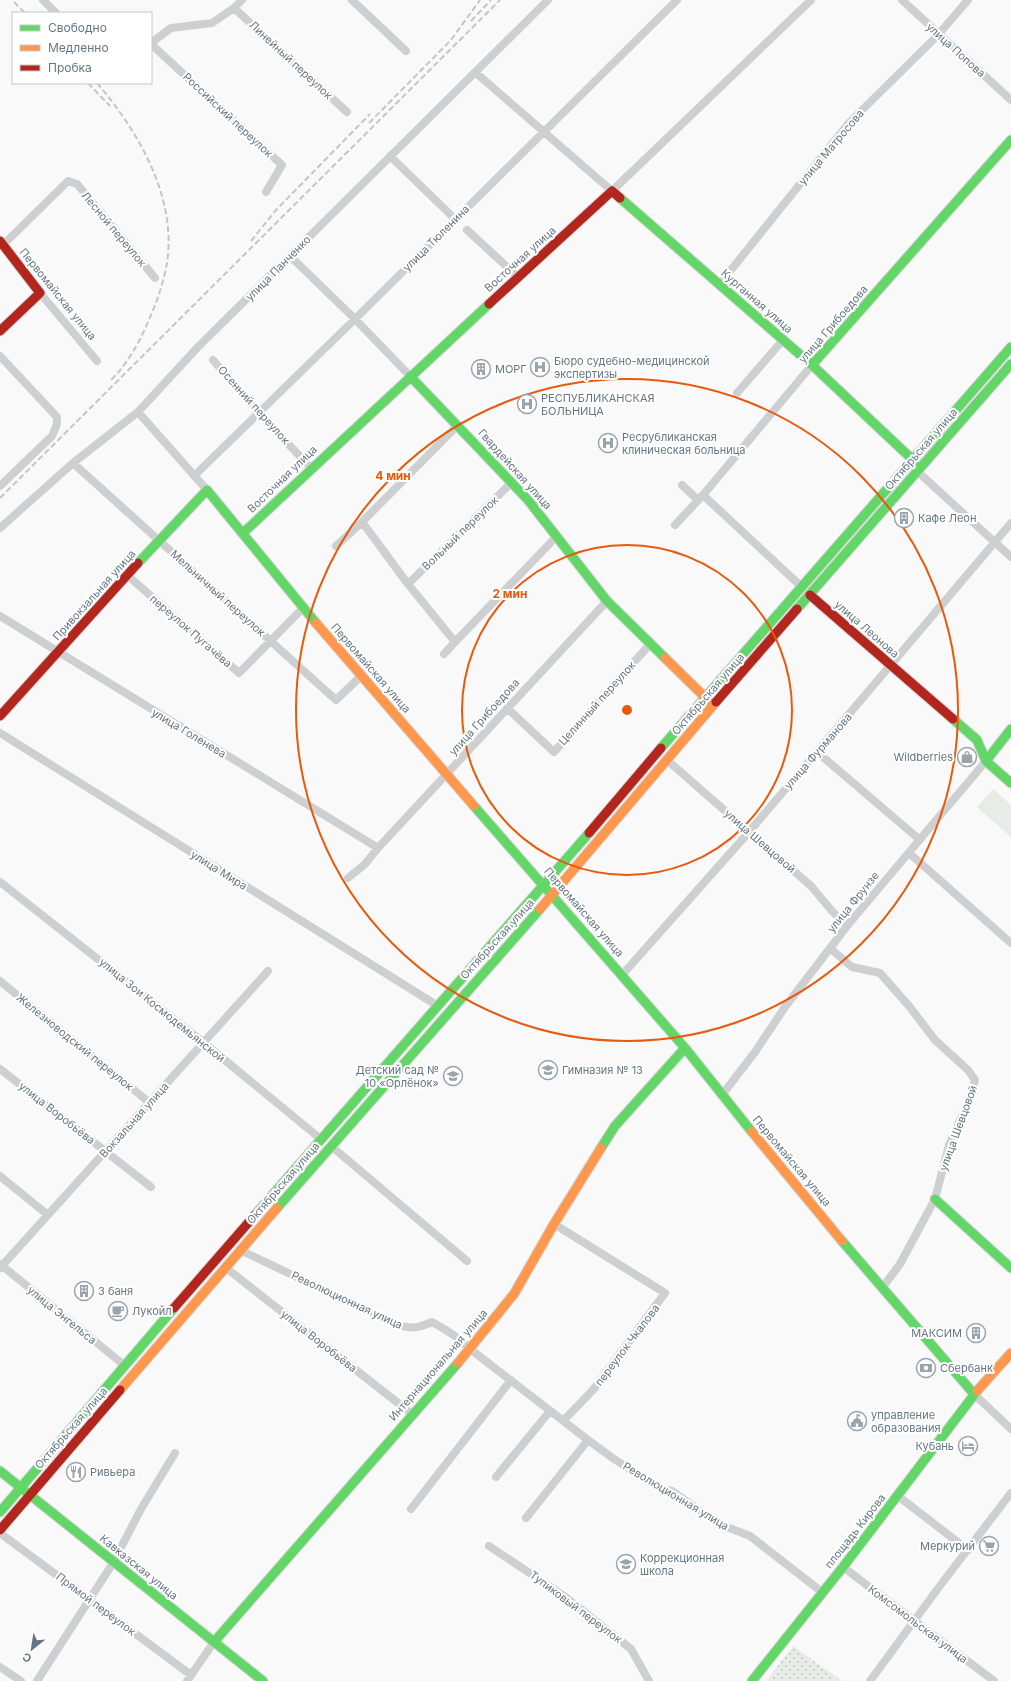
<svg xmlns="http://www.w3.org/2000/svg" width="1011" height="1681" viewBox="0 0 1011 1681" font-family="Inter,sans-serif">
<style>
.park{fill:url(#park-dots)}
.pitch{fill:#e8ebe6}
.lines{fill:none;stroke-linecap:round;stroke-linejoin:round}
.fast-casing{stroke:#d5d6d7;stroke-width:11}
.slow-casing{stroke:#d5d6d7;stroke-width:11}
.jam-casing{stroke:#d5d6d7;stroke-width:11}
.street{stroke:#cecfd0;stroke-width:8}
.fast{stroke:#63d668;stroke-width:9}
.slow{stroke:#ff974d;stroke-width:9}
.jam{stroke:#b3261e;stroke-width:9}
.rail{stroke:#c3c5c6;stroke-width:2;stroke-dasharray:6 3;stroke-linecap:butt}
.ring{fill:none;stroke:#e8590c;stroke-width:2}
.labels{text-anchor:middle;dominant-baseline:central;stroke-width:4;stroke-linejoin:round;paint-order:stroke}
.street-label{font-size:11px;fill:#657683;stroke:#fff}
.poi-label{font-size:11px;fill:#657683;stroke:#fff;text-anchor:start}
.centre{fill:#e8590c;stroke:#fff;stroke-width:2}
.ring-label{font-size:12px;text-anchor:middle;font-weight:bold;fill:#e8590c;stroke:#fff;stroke-width:4;stroke-linejoin:round;paint-order:stroke}
</style>
<defs>
<pattern id="park-dots" width="8" height="8" patternUnits="userSpaceOnUse"><rect width="8" height="8" fill="#e8ebe6"/><path d="M2 2h.1M6 6h.1" fill="none" stroke="#c0c3c0" stroke-width="1.8" stroke-linecap="round"/></pattern>
</defs>
<rect width="100%" height="100%" fill="#f9f9f9"/>
<path class="park" d="M793 1646 842 1681H766Z"/>
<path class="pitch" d="M993 789 1011 805V837L977 807Z"/>
<g class="lines">
<defs>
<path id="fast" d="M620 198 812 365 913 460 916 467
M812 365 1011 140
M410 376 528 500 607 601 665 658
M243 533 489 304
M138 563 207 490 316 623
M797 609 1011 364
M953 719 977 740 986 761 1011 783
M661 748 1011 347
M986 761 1011 729
M474 806 685 1048 752 1132
M601 1148 615 1126 685 1048
M935 1199 1011 1268
M277 1208 540 909
M255 1215 589 833
M842 1241 974 1394
M0 1471 263 1681
M0 1512 174 1308
M214 1642 458 1363
M752 1681 843 1567 977 1391"/>
<path id="slow" d="M316 623 474 806
M665 658 711 703
M540 909 716 702
M752 1132 842 1241
M458 1363 514 1294 554 1224 601 1148
M120 1390 277 1208
M977 1391 1011 1353"/>
<path id="jam" d="M0 241 40 293 0 331
M489 304 612 191 620 198
M810 595 953 719
M716 702 797 609
M0 716 138 563
M589 833 661 748
M174 1308 255 1215
M0 1530 120 1390"/>
</defs>
<use href="#fast" class="fast-casing"/>
<use href="#slow" class="slow-casing"/>
<use href="#jam" class="jam-casing"/>
<path class="street" d="M43 0 56 13
M352 0 406 51
M902 0 1011 100
M234 8 347 112
M151 43 171 28 212 23 234 8 242 0
M151 44 282 165 266 192
M476 73 612 191 811 0
M390 156 455 219
M467 230 518 277
M3 245 68 181 77 184 155 278
M290 256 355 319 410 376
M719 285 849 123 938 35 968 0
M40 293 97 361
M0 356 57 417V424L52 436 0 486
M213 360 258 412 311 468
M737 393 783 340
M138 412 207 490
M458 425 362 522 408 584 455 642 557 536
M73 463 336 700 362 675
M918 472 1011 557
M194 476 355 319 677 0
M682 485 698 500
M703 495 804 589
M675 525 703 495 812 365
M0 528 73 463 138 412 197 348 548 0
M336 546 362 522
M127 575 239 673 303 608
M408 584 511 483
M0 616 378 848
M444 654 455 642
M507 708 554 752 651 643
M0 733 438 1006
M817 752 920 840
M667 760 811 886 832 911 847 926
M909 853 1011 943
M348 878 365 864 378 848 607 601
M0 882 204 1043 322 1140
M831 949 852 967 880 973 909 1006 935 1040 968 1070 975 1080 969 1100 949 1145 935 1199 900 1264 882 1288
M622 975 749 832 1011 523
M0 981 150 1103
M0 1069 151 1187
M722 1095 755 1052 785 1007 847 926 986 761
M331 1146 467 1261
M0 1176 48 1215
M554 1224 665 1293 593 1390 563 1421
M240 1250 395 1324C411 1329 416 1329 432 1322 445 1329 460 1338 470 1349L588 1440 614 1459 659 1488 672 1491 719 1524 750 1536 822 1592
M0 1264 124 1365
M225 1267 412 1414
M0 1268 268 971
M974 1394 1011 1429
M496 1477 550 1411
M898 1496 968 1550
M411 1509 511 1380
M526 1518 588 1440
M0 1533 191 1675
M489 1546 564 1596 631 1649 649 1681
M843 1567 994 1681
M0 1667 21 1681
M37 1681 113 1563 141 1509 175 1453
M187 1681 214 1642
M870 1681 939 1587 1011 1493"/>
<use href="#fast" class="fast"/>
<use href="#slow" class="slow"/>
<use href="#jam" class="jam"/>
<path class="rail" d="M14 2 25 13
M471 21 491 0
M88 83 110 106
M97 83C138 131 177 197 167 263 164 280 158 299 151 315 141 339 129 363 109 382
M369 123 451 40 480 0
M251 241 276 210 370 114
M0 498 500 0"/>
</g>
<g class="ring">
<circle cx="627" cy="710" r="165"/>
<circle cx="627" cy="710" r="331"/>
</g>
<defs>
<symbol id="hospital-ring" viewBox="-11 -11 22 22"><circle r="9.5" fill="#fff" stroke="#99a4ac" stroke-width="1.5"/><path d="M-5-5h3v3.5h4V-5h3V5h-3V1.5h-4V5h-3Z" fill="#99a4ac"/></symbol>
<symbol id="building-ring" viewBox="-11 -11 22 22"><circle r="9.5" fill="#fff" stroke="#99a4ac" stroke-width="1.5"/><path d="M-4-6H4V6H1V3H-1V6H-4ZM-2.5-4.3h1.7v1.8h-1.7ZM.8-4.3h1.7v1.8H.8ZM-2.5-1h1.7V.8h-1.7ZM.8-1h1.7V.8H.8Z" fill="#99a4ac"/></symbol>
<symbol id="shop-ring" viewBox="-11 -11 22 22"><circle r="9.5" fill="#fff" stroke="#99a4ac" stroke-width="1.5"/><path d="M-5-2.5h2.3a2.7 3.5 0 0 1 5.4 0H5L5.5 6h-11ZM-1.5-2.5h3a1.5 2.3 0 0 0-3 0Z" fill="#99a4ac"/></symbol>
<symbol id="school-ring" viewBox="-11 -11 22 22"><circle r="9.5" fill="#fff" stroke="#99a4ac" stroke-width="1.5"/><path d="M0-5L7-2L0 1L-7-2ZM-4 1L0 2.5L4 1V4Q0 6-4 4Z" fill="#99a4ac"/></symbol>
<symbol id="cafe-ring" viewBox="-11 -11 22 22"><circle r="9.5" fill="#fff" stroke="#99a4ac" stroke-width="1.5"/><path d="M-5.5-4.5H6V0H3Q3 3.5 0 3.5H-2.5Q-5.5 3.5-5.5 0ZM3-3.2v2h1.7v-2ZM-6 4.5H4V6H-6Z" fill="#99a4ac"/></symbol>
<symbol id="bank-ring" viewBox="-11 -11 22 22"><circle r="9.5" fill="#fff" stroke="#99a4ac" stroke-width="1.5"/><path d="M-6-4H6V4H-6ZM0-2.3a2.3 2.3 0 1 0 0 4.6a2.3 2.3 0 1 0 0-4.6Z" fill="#99a4ac"/></symbol>
<symbol id="civic-ring" viewBox="-11 -11 22 22"><circle r="9.5" fill="#fff" stroke="#99a4ac" stroke-width="1.5"/><path d="M-.6-6.5H3V-4.5H.6V-3L4-1V1h2V6H-6V1h2V-1L-.6-3ZM-1.2 2.5V6h2.4V2.5Z" fill="#99a4ac"/></symbol>
<symbol id="hotel-ring" viewBox="-11 -11 22 22"><circle r="9.5" fill="#fff" stroke="#99a4ac" stroke-width="1.5"/><path d="M-6-4.5h1.5V1H6V5H4.5V3h-9V5H-6ZM-4 0a1.8 1.8 0 1 1 3.6 0ZM.5 0V-2.5h3Q6-2.5 6 0Z" fill="#99a4ac"/></symbol>
<symbol id="restaurant-ring" viewBox="-11 -11 22 22"><circle r="9.5" fill="#fff" stroke="#99a4ac" stroke-width="1.5"/><path d="M-5-6h1v4h1v-4h1v4h1v-4h1v5L-1.5 .5V6h-2V.5L-5-1ZM5-6V6H3V1.5H1.5Q1.5-4 5-6Z" fill="#99a4ac"/></symbol>
<symbol id="supermarket-ring" viewBox="-11 -11 22 22"><circle r="9.5" fill="#fff" stroke="#99a4ac" stroke-width="1.5"/><path d="M-6-5.5h2.5l.6 2H6L4.5 2H-2.5L-4.4-4H-6ZM-1.5 3.2a1.3 1.3 0 1 0 .1 0ZM3 3.2a1.3 1.3 0 1 0 .1 0Z" fill="#99a4ac"/></symbol>
</defs>
<g fill-rule="evenodd">
<use href="#hospital-ring" x="529" y="356" width="22" height="22"/>
<use href="#building-ring" x="470" y="358" width="22" height="22"/>
<use href="#hospital-ring" x="516" y="393" width="22" height="22"/>
<use href="#hospital-ring" x="597" y="432" width="22" height="22"/>
<use href="#building-ring" x="893" y="507" width="22" height="22"/>
<use href="#shop-ring" x="956" y="746" width="22" height="22"/>
<use href="#school-ring" x="537" y="1059" width="22" height="22"/>
<use href="#school-ring" x="442" y="1065" width="22" height="22"/>
<use href="#building-ring" x="73" y="1280" width="22" height="22"/>
<use href="#cafe-ring" x="107" y="1300" width="22" height="22"/>
<use href="#building-ring" x="965" y="1322" width="22" height="22"/>
<use href="#bank-ring" x="915" y="1357" width="22" height="22"/>
<use href="#civic-ring" x="846" y="1410" width="22" height="22"/>
<use href="#hotel-ring" x="957" y="1435" width="22" height="22"/>
<use href="#restaurant-ring" x="65" y="1461" width="22" height="22"/>
<use href="#supermarket-ring" x="978" y="1535" width="22" height="22"/>
<use href="#school-ring" x="615" y="1553" width="22" height="22"/>
</g>
<g class="labels">
<g class="street-label">
<text transform="translate(956 50) rotate(42)">улица Попова</text>
<text transform="translate(291 60) rotate(43)">Линейный переулок</text>
<text transform="translate(228 115) rotate(43)">Российский переулок</text>
<text transform="translate(831 147) rotate(-50)">улица Матросова</text>
<text transform="translate(114 229) rotate(50)">Лесной переулок</text>
<text transform="translate(436 238) rotate(-45)">улица Тюленина</text>
<text transform="translate(520 259) rotate(-42)">Восточная улица</text>
<text transform="translate(278 268) rotate(-45)">улица Панченко</text>
<text transform="translate(58 294) rotate(51)">Первомайская улица</text>
<text transform="translate(757 301) rotate(41)">Курганная улица</text>
<text transform="translate(833 324) rotate(-49)">улица Грибоедова</text>
<text transform="translate(254 405) rotate(48)">Осенний переулок</text>
<text transform="translate(921 449) rotate(-49)">Октябрьская улица</text>
<text transform="translate(515 469) rotate(48)">Гвардейская улица</text>
<text transform="translate(282 479) rotate(-44)">Восточная улица</text>
<text transform="translate(460 533) rotate(-44)">Вольный переулок</text>
<text transform="translate(218 593) rotate(42)">Мельничный переулок</text>
<text transform="translate(94 595) rotate(-48)">Привокзальная улица</text>
<text transform="translate(867 629) rotate(41)">улица Леонова</text>
<text transform="translate(191 631) rotate(41)">переулок Пугачёва</text>
<text transform="translate(371 668) rotate(49)">Первомайская улица</text>
<text transform="translate(708 694) rotate(-49)">Октябрьская улица</text>
<text transform="translate(597 703) rotate(-48)">Целинный переулок</text>
<text transform="translate(484 717) rotate(-48)">улица Грибоедова</text>
<text transform="translate(189 733) rotate(31)">улица Голенева</text>
<text transform="translate(818 751) rotate(-49)">улица Фурманова</text>
<text transform="translate(760 841) rotate(41)">улица Шевцовой</text>
<text transform="translate(219 870) rotate(32)">улица Мира</text>
<text transform="translate(853 902) rotate(-51)">улица Фрунзе</text>
<text transform="translate(584 912) rotate(49)">Первомайская улица</text>
<text transform="translate(497 939) rotate(-48)">Октябрьская улица</text>
<text transform="translate(162 1010) rotate(39)">улица Зои Космодемьянской</text>
<text transform="translate(75 1042) rotate(39)">Железноводский переулок</text>
<text transform="translate(57 1113) rotate(38)">улица Воробьёва</text>
<text transform="translate(134 1120) rotate(-48)">Вокзальная улица</text>
<text transform="translate(958 1128) rotate(-70)">улица Шевцовой</text>
<text transform="translate(792 1161) rotate(50)">Первомайская улица</text>
<text transform="translate(283 1183) rotate(-49)">Октябрьская улица</text>
<text transform="translate(347 1300) rotate(25)">Революционная улица</text>
<text transform="translate(62 1315) rotate(39)">улица Энгельса</text>
<text transform="translate(319 1341) rotate(38)">улица Воробьёва</text>
<text transform="translate(627 1345) rotate(-53)">переулок Чкалова</text>
<text transform="translate(438 1365) rotate(-49)">Интернациональная улица</text>
<text transform="translate(71 1428) rotate(-49)">Октябрьская улица</text>
<text transform="translate(676 1496) rotate(31)">Революционная улица</text>
<text transform="translate(855 1531) rotate(-52)">площадь Кирова</text>
<text transform="translate(139 1567) rotate(39)">Кавказская улица</text>
<text transform="translate(96 1604) rotate(37)">Прямой переулок</text>
<text transform="translate(576 1607) rotate(37)">Тупиковый переулок</text>
<text transform="translate(918 1624) rotate(37)">Комсомольская улица</text>
</g>
<g class="poi-label">
<text x="554" y="361">Бюро судебно-медицинской<tspan x="554" dy="13">экспертизы</tspan></text>
<text x="495" y="369">МОРГ</text>
<text x="541" y="398">РЕСПУБЛИКАНСКАЯ<tspan x="541" dy="13">БОЛЬНИЦА</tspan></text>
<text x="622" y="437">Ресрубликанская<tspan x="622" dy="13">клиническая больница</tspan></text>
<text x="918" y="518">Кафе Леон</text>
<text x="953" y="757" text-anchor="end">Wildberries</text>
<text x="439" y="1070" text-anchor="end">Детский сад №<tspan x="439" dy="13">10 «Орлёнок»</tspan></text>
<text x="562" y="1070">Гимназия № 13</text>
<text x="98" y="1291">3 баня</text>
<text x="132" y="1311">Лукойл</text>
<text x="962" y="1333" text-anchor="end">МАКСИМ</text>
<text x="940" y="1368">Сбербанк</text>
<text x="871" y="1415">управление<tspan x="871" dy="13">образования</tspan></text>
<text x="954" y="1446" text-anchor="end">Кубань</text>
<text x="90" y="1472">Ривьера</text>
<text x="975" y="1546" text-anchor="end">Меркурий</text>
<text x="640" y="1558">Коррекционная<tspan x="640" dy="13">школа</tspan></text>
</g>
</g>
<circle cx="627" cy="710" r="6" class="centre"/>
<g class="ring-label">
<text x="393" y="480">4 мин</text>
<text x="510" y="598">2 мин</text>
</g>
<rect x="12" y="12" width="140" height="72" fill="#ffffff" stroke="#c1c8cd"/>
<rect x="20" y="25" width="20" height="6" fill="#63d668" stroke="#c1c8cd"/>
<text x="48" y="32" font-size="12" fill="#657683">Свободно</text>
<rect x="20" y="45" width="20" height="6" fill="#ff974d" stroke="#c1c8cd"/>
<text x="48" y="52" font-size="12" fill="#657683">Медленно</text>
<rect x="20" y="65" width="20" height="6" fill="#b3261e" stroke="#c1c8cd"/>
<text x="48" y="72" font-size="12" fill="#657683">Пробка</text>
<g transform="translate(32 1649) rotate(210)" stroke="#ffffff" stroke-width="3" paint-order="stroke">
<path d="M0-3L7 15L0 10L-7 15Z" fill="#657683"/>
<text y="-6" font-size="11" font-weight="bold" text-anchor="middle" fill="#657683">С</text>
</g>
</svg>
